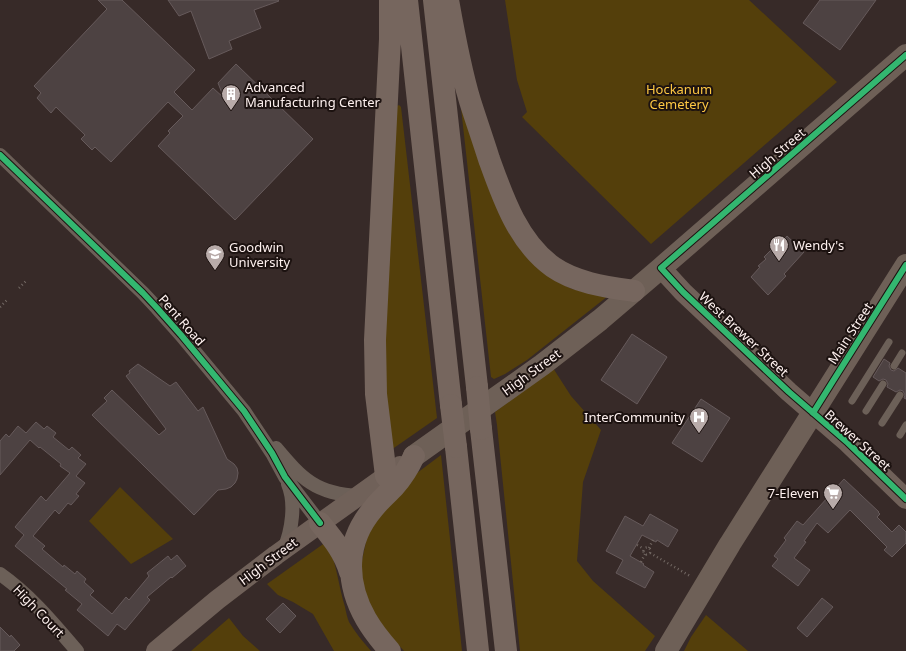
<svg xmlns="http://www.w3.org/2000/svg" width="906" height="651" viewBox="0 0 906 651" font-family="'Noto Sans',sans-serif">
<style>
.green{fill:#543f0b}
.building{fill:#4d4242;stroke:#665a5b}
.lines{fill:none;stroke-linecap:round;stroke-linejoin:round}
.path{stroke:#736964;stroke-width:2.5;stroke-dasharray:1 3;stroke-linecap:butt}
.lane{stroke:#6c6058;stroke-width:7}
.street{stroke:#6c6058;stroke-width:14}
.secondary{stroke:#706159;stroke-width:20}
.primary{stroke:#6e6057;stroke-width:22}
.highway{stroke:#76665e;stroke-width:22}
.highway-bridge{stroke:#76665e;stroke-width:22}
.cycleway-casing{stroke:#1c1210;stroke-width:8}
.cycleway{stroke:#33b770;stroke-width:6}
.labels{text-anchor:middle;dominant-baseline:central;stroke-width:4;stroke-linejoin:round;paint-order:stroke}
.poi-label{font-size:13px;fill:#fef1ef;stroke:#1c1210;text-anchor:start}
.park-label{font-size:13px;fill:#fec843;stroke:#1c1210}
.street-label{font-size:13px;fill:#fef1ef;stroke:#1c1210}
</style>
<rect width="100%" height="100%" fill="#372a28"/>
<path class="green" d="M505 0H749L837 82 651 244 522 117 527 112 517 80Z
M399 105 401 107 437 418 391 450 379 348 397 106Z
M461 108 556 281 572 289 608 296 527 360 505 374 494 379 491 377Z
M553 368 571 396 601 430 583 482 577 561 593 581 655 636 645 651H520L497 425 495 412Z
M441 455 462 651H404L380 624 369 603 362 581 361 565 367 537 377 516 413 476Z
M120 487 173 539 131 564 89 521Z
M326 542C337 562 338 585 345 607 346 612 347 617 349 622 355 632 363 642 371 651H334L313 614 293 602 278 595 267 584Z
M706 615 748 651H684L691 637Z
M229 618 243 636 260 651H191Z"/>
<path class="building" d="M98 0H122L195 70 174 92 192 110 213 88 224 98 218 83 236 64 313 139 235 220 158 146 170 133 168 131 183 116 168 102 111 162 95 147 92 150 81 139 85 135 56 107 51 113 37 98 41 93 34 86 107 9Z
M168 0H278L279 1 254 10 261 28 229 41 232 49 209 59 191 11 179 16Z
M820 0H876L840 50 803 23Z
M787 236 804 252 784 274 786 276 768 295 751 277 760 267 758 266 766 259 764 257 780 241 782 242Z
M632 334 667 357 637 404 601 380Z
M884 359 890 363 889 366 891 370 894 371 898 368 906 373V399L904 398 905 395 903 391 900 390 896 392 887 387 888 384 886 380 883 379 879 381 873 377Z
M138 364 170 386 176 382 198 411 203 407 227 459 234 464 237 468 238 473 237 479 235 483 231 487 226 489 218 490 194 515 92 415 107 401 104 398 112 390 159 435 166 429 126 376 130 373 129 371Z
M701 399 730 418 702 462 672 443Z
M36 422 44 429 47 426 56 433 53 437 69 450 72 447 81 455 78 458 86 464 76 476 85 483 76 494 79 496 71 505 68 503 59 514 55 510 33 536 45 546 42 549 63 567 64 565 75 574 77 571 86 579 84 582 94 591 90 595 112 614 126 597 129 600 149 576 147 573 168 556 171 560 177 555 186 566 172 578 171 577 147 597 150 600 125 630 117 624 108 636 77 610 82 604 65 590 67 589 15 546 24 535 15 527 41 496 46 501 70 473 60 466 61 464 40 447 39 448 30 440 0 475V441L6 434 9 437 18 426 26 433Z
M844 479 879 512H878L880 514 877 517 892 532 899 525 906 532V543L892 557 884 550 887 547 850 510 828 533 817 523 804 541 806 542 794 558 810 570 798 586 772 566 778 559 774 556 786 540 784 538 797 521 803 525Z
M650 514 678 530 668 547 657 540 656 542 642 535 630 556 644 564 643 565 654 572 645 588 616 573 623 560 606 551 625 516 643 526Z
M822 598 833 607 807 637 797 628Z
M283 603 296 616 280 633 266 619Z
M0 627 10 637 11 635 20 645 14 651H0Z"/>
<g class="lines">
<path class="path" d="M19 288 27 280
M0 307 8 299
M637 545 644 549
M643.5 551a3.5 3.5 0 1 1 7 0a3.5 3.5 0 1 1-7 0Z
M649 548 653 540
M650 553 690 576
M641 562 645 554"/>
<path class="lane" d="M894 366 902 353
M852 401 889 342
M866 411 883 384
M882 423 900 395
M900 435 906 425"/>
<path class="street" d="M0 155 143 293 157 308 181 335 244 411 272 453 285 477 320 523
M276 448C302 479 316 494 359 496
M284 549C292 530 296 503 288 484
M0 574C30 595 53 623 77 651"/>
<path class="secondary" d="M661 268 683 292 789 392 848 443 906 499
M156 651 217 600 276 555 400 466"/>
<path class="primary" d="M414 456 542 365 600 320 661 268 906 55
M666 651 730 544 906 265"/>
<path class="highway" d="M407 0 451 405
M434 0 477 387
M448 0C454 34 460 68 470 101 476 120 483 140 489 159 503 198 518 242 553 267 576 283 607 287 634 291
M481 429 506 651
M456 447 478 651
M386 476 376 394 375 340 390 39V0
M320 523C333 539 344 552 350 572
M390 651C381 641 373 631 366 619 345 582 345 542 373 509 379 501 387 494 394 487 402 478 409 467 414 456"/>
<path class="highway-bridge" d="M477 387 481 429
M451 405 456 447"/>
<defs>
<path id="cycleway" d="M906 55 661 268 683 292 789 392 848 443 906 499
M0 155 143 293 157 308 181 335 244 411 272 453 285 477 320 523
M813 413 833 381 906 265"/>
</defs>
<use href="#cycleway" class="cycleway-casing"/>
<use href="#cycleway" class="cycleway"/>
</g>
<defs>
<symbol id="building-pin" viewBox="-11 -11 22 30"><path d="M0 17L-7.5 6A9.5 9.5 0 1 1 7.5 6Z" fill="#b8aba9" stroke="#1c1210"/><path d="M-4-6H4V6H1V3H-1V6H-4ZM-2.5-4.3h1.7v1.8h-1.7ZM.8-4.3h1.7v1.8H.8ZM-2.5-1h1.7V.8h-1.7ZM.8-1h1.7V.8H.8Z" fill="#fff"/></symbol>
<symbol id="restaurant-pin" viewBox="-11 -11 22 30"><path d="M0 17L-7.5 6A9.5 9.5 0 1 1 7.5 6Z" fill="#b8aba9" stroke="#1c1210"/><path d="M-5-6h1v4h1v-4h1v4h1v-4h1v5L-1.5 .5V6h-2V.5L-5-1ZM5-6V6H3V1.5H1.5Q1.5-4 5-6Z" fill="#fff"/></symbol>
<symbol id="university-pin" viewBox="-11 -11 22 30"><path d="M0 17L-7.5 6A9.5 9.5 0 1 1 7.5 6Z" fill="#b8aba9" stroke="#1c1210"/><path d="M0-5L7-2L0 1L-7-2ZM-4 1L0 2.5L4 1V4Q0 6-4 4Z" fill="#fff"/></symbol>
<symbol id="hospital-pin" viewBox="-11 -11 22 30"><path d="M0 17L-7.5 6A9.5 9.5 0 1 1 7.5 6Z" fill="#b8aba9" stroke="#1c1210"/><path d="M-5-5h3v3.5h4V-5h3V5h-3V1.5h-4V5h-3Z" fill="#fff"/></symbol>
<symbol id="supermarket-pin" viewBox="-11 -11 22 30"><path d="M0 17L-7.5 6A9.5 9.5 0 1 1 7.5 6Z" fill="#b8aba9" stroke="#1c1210"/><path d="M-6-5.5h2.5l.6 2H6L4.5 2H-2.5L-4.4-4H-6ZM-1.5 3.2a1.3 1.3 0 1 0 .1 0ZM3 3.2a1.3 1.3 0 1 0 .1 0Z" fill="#fff"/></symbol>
</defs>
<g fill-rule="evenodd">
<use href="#building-pin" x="220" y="83" width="22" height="30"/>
<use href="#restaurant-pin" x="768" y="234" width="22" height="30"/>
<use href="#university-pin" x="204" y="243" width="22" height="30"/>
<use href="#hospital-pin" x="688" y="406" width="22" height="30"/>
<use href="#supermarket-pin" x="822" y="482" width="22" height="30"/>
</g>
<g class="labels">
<g class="poi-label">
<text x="245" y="87">Advanced<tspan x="245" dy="15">Manufacturing Center</tspan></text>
<text x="793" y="245">Wendy's</text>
<text x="229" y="247">Goodwin<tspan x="229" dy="15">University</tspan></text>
<text x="685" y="417" text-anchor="end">InterCommunity</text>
<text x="819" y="493" text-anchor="end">7-Eleven</text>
</g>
<g class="park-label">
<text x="679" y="89">Hockanum<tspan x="679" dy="15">Cemetery</tspan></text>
</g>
<g class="street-label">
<text transform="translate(777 153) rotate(-41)">High Street</text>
<text transform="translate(182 320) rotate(49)">Pent Road</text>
<text transform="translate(850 333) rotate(-57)">Main Street</text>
<text transform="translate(744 334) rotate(43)">West Brewer Street</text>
<text transform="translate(531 372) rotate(-36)">High Street</text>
<text transform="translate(858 440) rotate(42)">Brewer Street</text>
<text transform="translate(268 561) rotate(-37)">High Street</text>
<text transform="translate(39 611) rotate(46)">High Court</text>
</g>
</g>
</svg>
